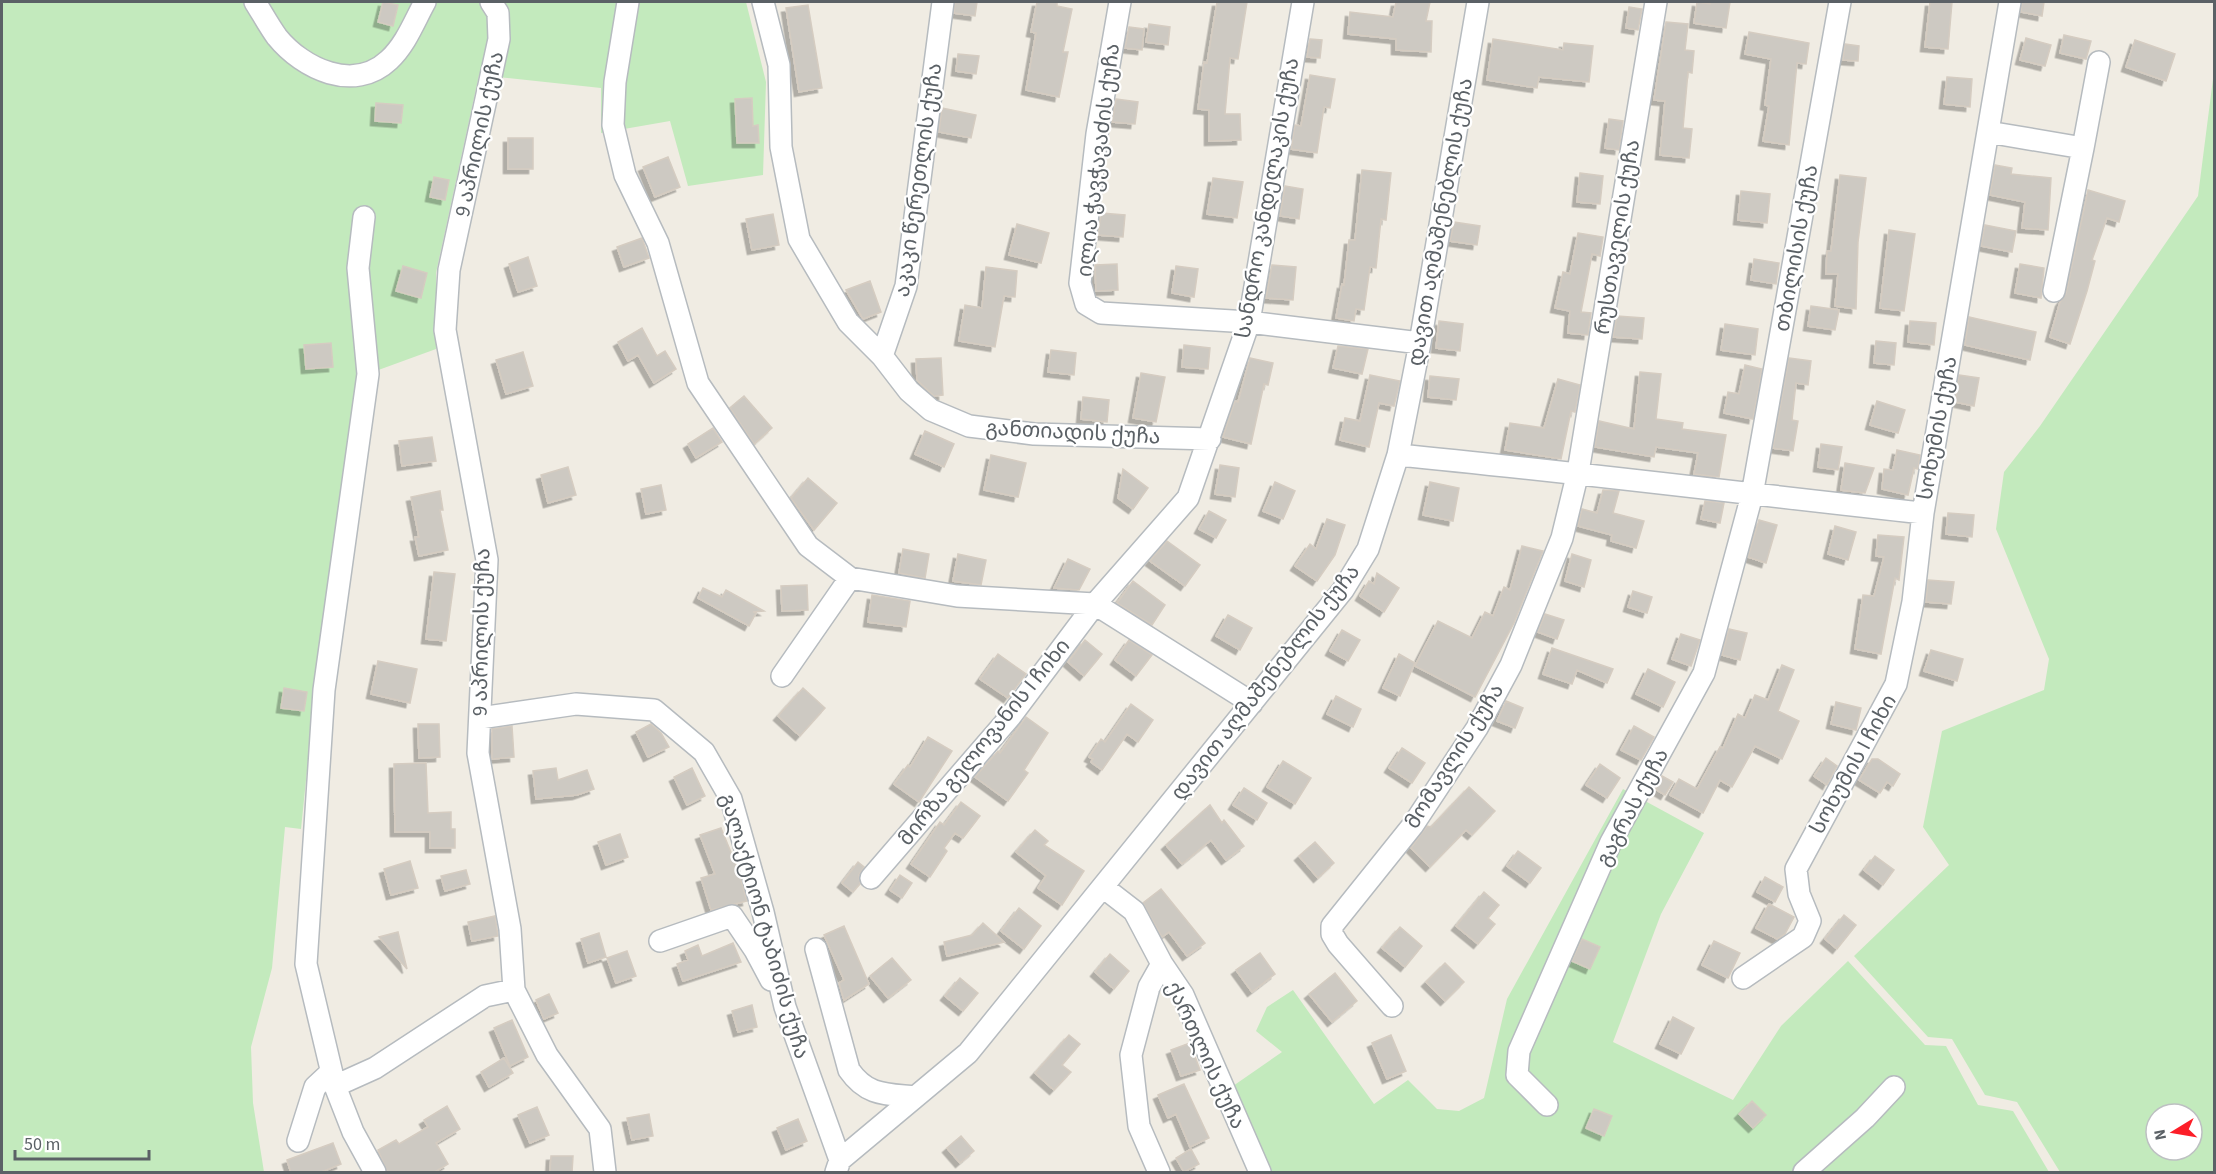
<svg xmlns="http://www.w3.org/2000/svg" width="2216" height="1174" viewBox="0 0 2216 1174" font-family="'Source Sans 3','Noto Sans Georgian',sans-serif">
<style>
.green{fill:#c3eabd;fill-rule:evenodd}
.building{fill:#cdc9c2;stroke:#d5ccc1;stroke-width:1.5;filter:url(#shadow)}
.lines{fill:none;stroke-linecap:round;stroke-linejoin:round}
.minor-casing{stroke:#b6bbbf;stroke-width:24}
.minor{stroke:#fff;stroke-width:21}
.labels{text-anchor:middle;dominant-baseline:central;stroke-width:4.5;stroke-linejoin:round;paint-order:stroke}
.street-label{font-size:21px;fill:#5b6166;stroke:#fff}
</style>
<defs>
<filter id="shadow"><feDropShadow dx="-4.5" dy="4.5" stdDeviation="0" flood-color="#0004"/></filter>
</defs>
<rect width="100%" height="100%" fill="#f0ece3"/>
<path class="green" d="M2 2H746L766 82 763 175 688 186 670 121 601 133V88L479 75 436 273V349L362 376 321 633 301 829 285 827 272 968 251 1047 253 1103 264 1172H2Z
M2214 71V1172H2060L2017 1102 1985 1095 1952 1039 1928 1037 1854 956 1949 865 1923 827 1942 731 2044 690 2049 659 1996 529 2004 472 2040 426 2198 196ZM2156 1114H2192V1150H2156Z
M1623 789 1704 833 1661 914 1613 1042 1733 1100 1781 1026 1848 961 1925 1045 1946 1046 1978 1105 2013 1111 2049 1172H1269L1233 1086 1282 1052 1256 1031 1267 1007 1293 990 1374 1104 1408 1080 1437 1109 1459 1111 1484 1098 1507 999Z"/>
<path class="building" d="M383 2 398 5 393 26 378 22Z
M955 2H977L975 16 954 13Z
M1037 2H1057V6L1072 9 1063 52H1068L1059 97 1026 90 1036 33 1031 32Z
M1217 2H1247L1238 59 1230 58 1225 114H1240L1241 140 1209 141V110L1198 109 1204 62 1207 63Z
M1396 2H1430L1426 21H1432L1431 52 1396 50V39L1348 34 1350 12 1393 17Z
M1697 2 1710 4V2H1730L1726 28 1694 23Z
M1930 2H1952L1948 49 1925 47Z
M2022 2H2044L2042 16 2021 12Z
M808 5 822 88 799 92 786 8Z
M1629 7 1642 9 1638 30 1626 28Z
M1666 22 1688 24 1685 50 1694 51 1692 73 1688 72 1683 128 1692 129 1689 158 1660 155 1665 101 1654 100Z
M1149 24 1170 27 1168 45 1146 42Z
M1129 27 1144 29 1142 50 1125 48Z
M1749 32 1809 43 1806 64 1797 63 1789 145 1763 141 1769 106 1765 105 1771 59 1745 54Z
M2064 35 2091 41 2086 59 2060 53Z
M2026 38 2051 45 2045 66 2020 60Z
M1310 39 1322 40 1320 58 1307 57Z
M1493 39 1563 50 1564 43 1593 46 1589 82 1539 77 1537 88 1487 80Z
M2135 40 2175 54 2166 81 2126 67Z
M1845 44 1859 46 1858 61 1843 60Z
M958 54 979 56 976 74 956 71Z
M1310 75 1335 79 1330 108 1324 107 1317 153 1291 149 1295 125 1301 126Z
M1947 77 1972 79 1970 107 1944 104Z
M752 98 753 126 758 125 759 143H737L735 99Z
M1116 99 1138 102 1135 124 1112 122Z
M376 103 403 105 401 123 375 121Z
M942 108 976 115 971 138 939 132Z
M1609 119 1623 121 1619 150 1605 148Z
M508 138H533V169H508Z
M668 157 680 187 655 197 643 167Z
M1995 165 2012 168 2011 174 2051 178 2048 230 2022 228 2025 202 1990 195Z
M1362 170 1391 173 1386 220 1381 219 1376 268 1370 267 1364 310 1356 309 1354 321 1336 318 1342 284 1344 285 1349 240H1355Z
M1580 173 1603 176 1600 204 1577 202Z
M1840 175 1866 178 1858 242 1856 309 1835 306 1838 274H1826L1827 251H1831Z
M434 177 449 180 445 200 430 197Z
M1213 178 1243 182 1237 218 1207 214Z
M1285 186 1303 189 1299 219 1280 216Z
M2088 190 2125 201 2119 222 2107 218 2092 260 2095 261 2087 291 2070 344 2050 337 2060 302 2066 294Z
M1741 191 1770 194 1767 223 1738 220Z
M1101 213 1125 215 1123 237 1098 235Z
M773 214 779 245 752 250 746 219Z
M1454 222 1480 226 1477 245 1450 241Z
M1017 224 1049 233 1041 263 1009 255Z
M1985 225 2016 231 2012 252 1981 246Z
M1889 230 1915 234 1904 311 1880 308Z
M1578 233 1603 237 1600 256 1592 254 1581 312 1591 313 1588 335 1568 333 1570 311 1555 308 1563 272 1570 274Z
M642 238 649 258 624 267 617 247Z
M528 257 537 286 518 292 509 264Z
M1754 259 1779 263 1776 284 1751 280Z
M1117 264 1118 290 1096 291 1095 265Z
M2020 264 2044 268 2041 298 2015 293Z
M1272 265 1296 267 1293 300 1266 298Z
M403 266 427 273 421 298 396 291Z
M1176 266 1198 269 1194 297 1172 293Z
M986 267 1017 271 1015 297 1004 296 995 347 959 341 965 305 982 308Z
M870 281 881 312 863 319 846 290Z
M1811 306 1839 310 1835 330 1808 326Z
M1617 316 1644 318 1642 339 1613 337Z
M1969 317 2036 332 2030 360 1965 345Z
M1439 321 1463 324 1460 351 1436 348Z
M1910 321 1936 323 1934 345 1908 342Z
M1725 324 1758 329 1755 355 1721 350Z
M642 328 657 356 665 351 676 369 654 383 638 355 628 361 618 342Z
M1876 341 1896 343 1894 365 1874 363Z
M331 343 333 367 306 369 304 345Z
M1184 345 1210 348 1208 369 1182 367Z
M1338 346 1368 349 1362 374 1333 368Z
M1051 350 1076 353 1074 375 1048 372Z
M523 352 533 386 506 394 496 360Z
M941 358 943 395 934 396 917 380 916 359Z
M1250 358 1273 363 1268 385 1264 384 1251 444 1223 437 1235 401 1238 402Z
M1789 358 1811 361 1808 385 1796 383 1792 420 1798 421 1793 451 1773 448Z
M1745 365 1762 369 1753 419 1724 413 1728 392 1739 394Z
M1640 372 1661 374 1656 419 1683 423 1682 429 1726 435 1719 477 1694 474 1698 453 1656 447 1654 457 1595 447 1599 421 1634 429Z
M1141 373 1165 377 1156 422 1133 418Z
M1370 375 1400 381 1394 406 1379 403 1369 447 1340 440 1345 418 1360 421Z
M1959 375 1979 378 1974 406 1955 402Z
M1430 376 1459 379 1456 400 1428 397Z
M1558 379 1580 385 1575 412 1571 411 1561 459 1505 450 1510 423 1544 428Z
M744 396 772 428 754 444 730 408Z
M1083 397 1109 400 1107 422 1081 419Z
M1877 401 1905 410 1898 433 1870 425Z
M713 428 722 442 696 458 688 444Z
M925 431 954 444 944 467 915 454Z
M432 437 436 461 402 466 399 441Z
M1821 444 1842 447 1838 470 1818 467Z
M1897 450 1920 455 1918 469 1914 468 1908 495 1882 489 1884 469 1893 470Z
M991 455 1026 463 1018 497 984 490Z
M1845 463 1874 468 1865 493 1841 490Z
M1220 465 1239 468 1235 497 1215 494Z
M568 467 576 495 548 503 541 475Z
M1123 469 1148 488 1133 509 1118 498Z
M808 478 837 503 814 530 791 498Z
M1275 482 1295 491 1283 519 1263 511Z
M1430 482 1459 488 1453 521 1423 515Z
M661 485 666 510 646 514 641 489Z
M1603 490 1619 491 1613 513 1644 521 1636 548 1611 541 1612 535 1578 526 1582 509 1597 513Z
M440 491 443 510H440L448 550 419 556 415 537H419L411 497Z
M1705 501 1724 503 1720 523 1701 519Z
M1209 511 1226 520 1216 538 1199 529Z
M1948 513 1974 515 1972 537 1946 534Z
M1327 519 1345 525 1335 555 1317 581 1295 566 1310 544 1316 549Z
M1759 520 1777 525 1766 563 1748 557Z
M1835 526 1856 532 1848 560 1828 554Z
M1878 535 1904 537 1899 580 1895 578 1881 654 1855 649 1863 595 1874 596 1884 557 1876 556Z
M1167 541 1200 565 1185 586 1150 561Z
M1522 546 1543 551 1514 623 1475 697 1415 666 1438 621 1472 638 1485 612 1493 616 1504 587 1510 590Z
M903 549 929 554 925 578 899 573Z
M958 554 986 560 981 585 953 581Z
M1572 554 1591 560 1584 587 1565 581Z
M1068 559 1090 569 1079 590 1054 588Z
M434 572 455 574 446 641 426 639Z
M1377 573 1399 588 1384 612 1360 596 1369 581 1374 584Z
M1928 580 1954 582 1951 604 1926 602Z
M1133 581 1165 605 1152 625 1117 603Z
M807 585 808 610 782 611 781 586Z
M703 588 722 597 726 590 764 611 753 612 756 613 749 626 698 598Z
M1633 591 1652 597 1647 613 1628 607Z
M872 595 910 601 906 627 868 622Z
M1545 614 1564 620 1557 639 1538 632Z
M1228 615 1252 628 1240 650 1216 636Z
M1729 629 1747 633 1740 660 1722 655Z
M1342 630 1360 640 1348 661 1330 651Z
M1681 634 1700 640 1691 666 1672 659Z
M1085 640 1102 654 1084 676 1068 662Z
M1129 640 1152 655 1136 676 1115 660Z
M1552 648 1613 669 1607 683 1577 670 1572 684 1543 674Z
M1931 650 1963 659 1957 681 1924 671Z
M998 654 1026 674 1008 698 980 679Z
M1399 654 1415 663 1400 696 1383 688Z
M378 661 417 669 410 703 371 694Z
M1782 665 1794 670 1778 711 1799 721 1782 759 1755 746 1732 787 1720 780 1703 813 1670 795 1679 779 1697 789 1720 747 1723 748 1738 714 1745 718 1755 695 1768 700Z
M1648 669 1675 682 1663 707 1636 694Z
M284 688 307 692 304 711 281 708Z
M803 688 825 708 800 736 778 716Z
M1336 696 1361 709 1353 727 1327 714Z
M1506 701 1523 708 1515 728 1497 721Z
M1836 702 1861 708 1856 730 1831 724Z
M1131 704 1153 720 1138 742 1127 734 1102 770 1091 762 1093 759 1089 757 1101 739 1105 742Z
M1026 717 1048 733 1024 770 1028 773 1008 801 975 777 998 751 1000 753Z
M418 724H439L440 757 419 758Z
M651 724 661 733 669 747 648 757 636 732Z
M512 726 514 757 492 759V729Z
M1634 726 1654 737 1641 760 1621 750Z
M928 737 952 751 919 802 894 784 908 765 910 767Z
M1402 748 1425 763 1412 783 1389 768Z
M1826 758 1837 766 1827 785 1814 776Z
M1872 759H1878L1900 774 1893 786 1887 782 1880 793 1859 780Z
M1283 761 1311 778 1295 804 1267 787Z
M426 763 428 813 451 812V829H455V848H430V832H395L394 764Z
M1600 764 1620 778 1607 798 1586 785Z
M556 768 558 780 587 770 594 789 577 795 536 799 533 771Z
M692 768 705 796 687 805 674 777Z
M1662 776 1673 782 1665 795 1655 789Z
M1469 787 1495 811 1472 835 1466 830 1430 867 1411 848 1427 826 1431 827Z
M1244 788 1267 803 1257 820 1233 805Z
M961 802 980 816 963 838 955 833 944 848 947 851 930 877 911 864 940 822 944 825Z
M1210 805 1222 823 1224 820 1244 846 1226 860 1211 840 1182 864 1166 845Z
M721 828 737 867 747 901 711 910 701 878 715 874 700 835Z
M1035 830 1048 841 1044 845 1084 871 1062 905 1038 888 1046 876 1016 852Z
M620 834 628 857 606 865 598 842Z
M1315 842 1334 863 1318 878 1299 856Z
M1518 851 1541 868 1530 883 1507 866Z
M1875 856 1894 870 1883 885 1864 870Z
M410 861 418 888 391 895 384 869Z
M858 862 864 867 859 875 860 884 853 892 842 883Z
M466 870 470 884 445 891 441 876Z
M900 875 912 883 902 898 890 890Z
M1765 877 1783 887 1775 902 1757 892Z
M1161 889 1205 943 1187 956 1169 932 1162 937 1143 903Z
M1484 892 1499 905 1488 918 1495 924 1478 944 1456 926Z
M1769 904 1794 917 1785 934 1777 939 1756 928Z
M1019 908 1041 926 1024 949 1001 931Z
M1844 915 1856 925 1837 949 1825 939Z
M495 916 498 936 472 941 468 922Z
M983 923 1004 942 947 956 944 942 972 935Z
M844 926 869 984 844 1000 839 983 844 980 824 935Z
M1400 927 1422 946 1405 967 1382 948Z
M398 932 407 969 379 937Z
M599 933 606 957 588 963 581 939Z
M1582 939 1600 947 1590 969 1572 961Z
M1714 941 1740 953 1728 978 1702 965Z
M733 943 741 962 683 981 677 964 688 960 685 951 698 945 702 956Z
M627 951 636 976 616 983 607 958Z
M1260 953 1275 974 1252 992 1236 970Z
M1110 954 1129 971 1114 989 1095 972Z
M892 958 911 980 888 998 870 976Z
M1445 963 1464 982 1445 1001 1426 982Z
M1335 973 1357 1001 1332 1022 1309 994Z
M960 978 978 993 963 1011 945 996Z
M549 994 558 1013 544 1019 536 1000Z
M752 1005 757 1027 738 1032 732 1011Z
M1673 1017 1694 1028 1681 1054 1660 1044Z
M512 1020 528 1057 510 1066 494 1028Z
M1069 1035 1080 1044 1062 1065 1071 1072 1054 1090 1035 1073Z
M1391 1035 1406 1071 1387 1079 1372 1043Z
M1190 1043 1200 1070 1181 1076 1171 1050Z
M504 1058 513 1073 489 1087 481 1072Z
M1184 1084 1209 1138 1190 1147 1176 1114 1168 1118 1158 1095Z
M1752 1101 1766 1115 1753 1128 1739 1114Z
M447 1106 460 1129 436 1143 448 1164 433 1173H388L378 1150 396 1140 399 1144 428 1127 424 1120Z
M537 1107 549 1135 530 1143 518 1115Z
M1594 1109 1612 1116 1604 1136 1586 1128Z
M649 1114 653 1136 632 1140 627 1118Z
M798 1119 807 1141 786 1150 777 1128Z
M961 1136 974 1151 960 1163 947 1148Z
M333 1143 341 1164 319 1173H291L287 1160Z
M1191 1149 1199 1164 1184 1172 1176 1158Z
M551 1156H573L572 1173H550Z"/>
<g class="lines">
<defs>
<path id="minor" d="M255 2C262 13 269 26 277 37 303 69 354 93 389 60 406 44 414 22 425 2
M491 2 498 13 499 39 449 270 445 330 487 560 478 753 510 929 514 990 547 1055 600 1129 605 1172
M628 2 615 82 613 125 625 175 658 243 698 383 808 546 850 578 957 596 1095 604 1252 703
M763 2 779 65 781 147 799 239 848 322 882 356 909 391 931 410 969 426 1034 434 1210 439
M1120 2 1097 134 1080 283 1086 304 1101 313 1249 322 1420 343
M1988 132 2083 148 2054 291
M2083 148 2099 62
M882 356 906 286 943 2
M1398 455C1574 472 1748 494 1923 513L2010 2
M782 676 850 578
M480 718 576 704 654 710 704 752 731 799 763 912 785 1007 840 1160
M871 878 1010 717 1095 604 1188 498 1249 322 1303 2
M1103 887 1134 911 1162 964 1183 995 1260 1172
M660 941 732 916 755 950 771 980
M816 949 849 1070C867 1096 886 1094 915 1097
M1743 978 1803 937 1810 921 1799 894 1796 869 1896 684 1913 602 1923 513
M1392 1006 1338 944 1332 934V926L1413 825 1477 728 1511 665 1562 538 1578 472 1656 2
M335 1086 306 964 324 690 368 374 358 268 364 217
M1547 1105 1517 1075 1519 1051 1611 842 1704 673 1752 495 1840 2
M298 1141 315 1087 330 1073
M375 1172 353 1132 335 1086 375 1068 485 996 514 990
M836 1172 840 1160 968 1053 1343 590 1368 549 1398 455 1420 343 1478 2
M1159 1172 1139 1126 1131 1055 1149 987 1162 964
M1804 1172 1865 1118 1894 1087"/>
</defs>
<use href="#minor" class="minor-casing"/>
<use href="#minor" class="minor"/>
</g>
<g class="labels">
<g class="street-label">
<text transform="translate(479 134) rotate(-78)">9 აპრილის ქუჩა</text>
<text transform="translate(1098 160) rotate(-83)">ილია ჭავჭავაძის ქუჩა</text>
<text transform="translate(918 180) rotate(-82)">აკაკი წერეთლის ქუჩა</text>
<text transform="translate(1267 198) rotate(-80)">სანდრო კანდელაკის ქუჩა</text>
<text transform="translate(1440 222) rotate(-80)">დავით აღმაშენებლის ქუჩა</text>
<text transform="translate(1617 237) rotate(-81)">რუსთაველის ქუჩა</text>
<text transform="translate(1796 248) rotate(-80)">თბილისის ქუჩა</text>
<text transform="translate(1937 428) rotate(-80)">სოხუმის ქუჩა</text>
<text transform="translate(1073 432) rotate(3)">განთიადის ქუჩა</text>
<text transform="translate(481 632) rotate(-89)">9 აპრილის ქუჩა</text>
<text transform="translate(1265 682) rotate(-52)">დავით აღმაშენებლის ქუჩა</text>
<text transform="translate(984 742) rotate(-51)">მირზა გელოვანის I ჩიხი</text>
<text transform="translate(1454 756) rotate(-58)">მომავლის ქუჩა</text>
<text transform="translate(1853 764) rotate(-61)">სოხუმის I ჩიხი</text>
<text transform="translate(1632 807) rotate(-62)">გაგრას ქუჩა</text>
<text transform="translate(765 926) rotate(74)">გალაქტიონ ტაბიძის ქუჩა</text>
<text transform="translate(1206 1055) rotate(65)">ქართლის ქუჩა</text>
</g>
</g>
<rect width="2216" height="1174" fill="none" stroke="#5b6166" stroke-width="6"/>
<g transform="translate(2174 1132) rotate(259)"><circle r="28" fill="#ffffff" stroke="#bdc0c2" stroke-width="1.5"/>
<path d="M0-4.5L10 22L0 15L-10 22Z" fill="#fc1e28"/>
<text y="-9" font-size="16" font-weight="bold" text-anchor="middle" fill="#5b6166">N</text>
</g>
<path d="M15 1150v9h134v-9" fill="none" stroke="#5b6166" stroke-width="3"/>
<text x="24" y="1150" font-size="18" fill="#5b6166" stroke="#ffffff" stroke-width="4.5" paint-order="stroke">50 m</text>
</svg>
